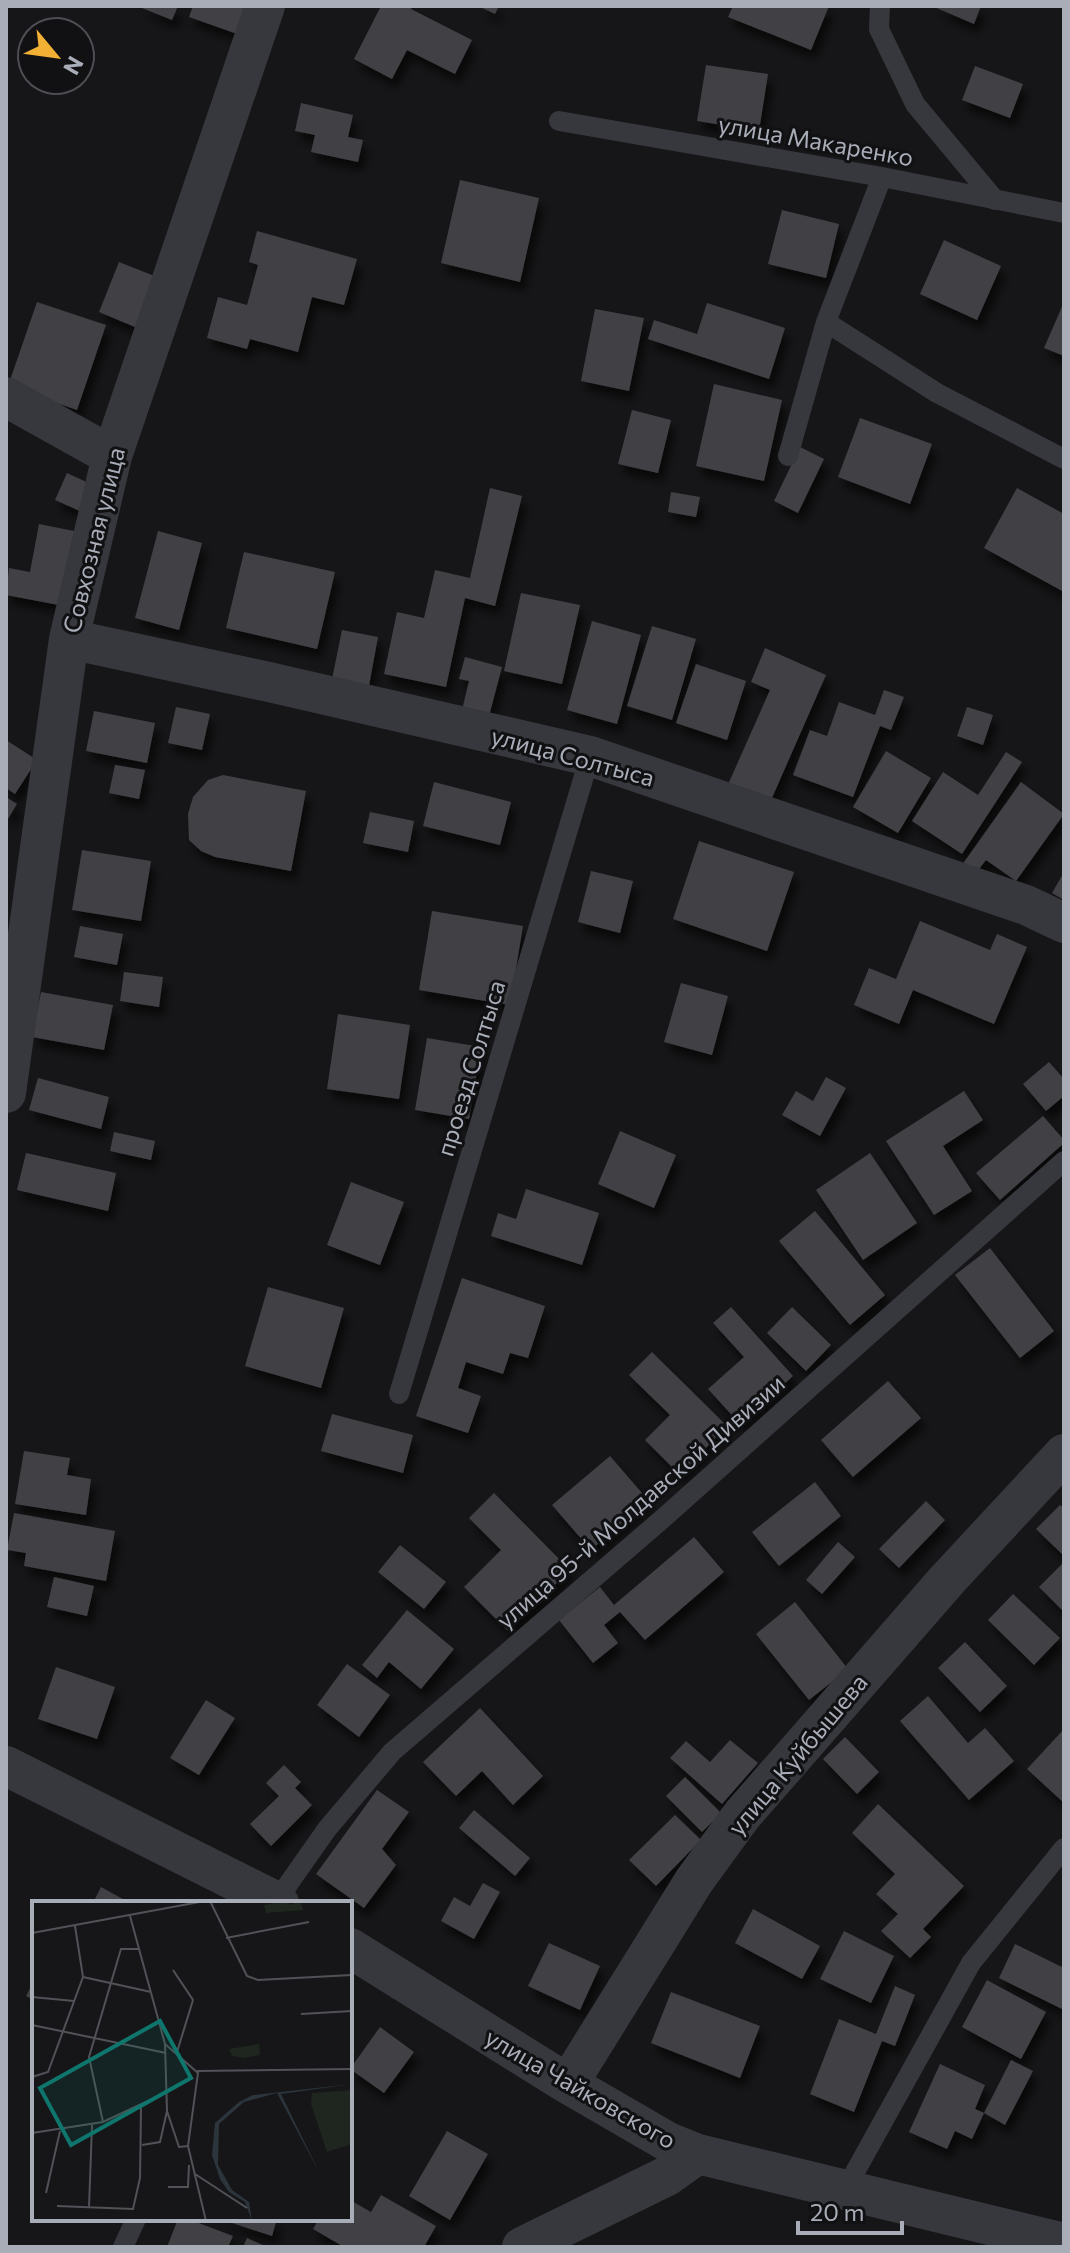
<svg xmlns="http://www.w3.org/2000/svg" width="1070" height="2253" viewBox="0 0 1070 2253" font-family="Commissioner,sans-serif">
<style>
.building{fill:#404145;filter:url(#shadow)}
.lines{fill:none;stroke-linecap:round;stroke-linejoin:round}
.lane{stroke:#37383d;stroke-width:20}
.street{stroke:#37383d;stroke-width:40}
.labels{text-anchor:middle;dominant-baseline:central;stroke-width:6;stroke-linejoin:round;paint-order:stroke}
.street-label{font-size:24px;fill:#a8adb8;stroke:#111113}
.inset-road{fill:none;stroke:#505258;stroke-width:2}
.view{fill:#0f766e;fill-opacity:0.15;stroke:#0f766e;stroke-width:4}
.inset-edge{fill:none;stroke:#a8adb8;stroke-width:4}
</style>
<defs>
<filter id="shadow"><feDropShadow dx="5" dy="9" stdDeviation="4" flood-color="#0009"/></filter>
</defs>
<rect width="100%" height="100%" fill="#161618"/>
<path class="building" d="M137 6H178L172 20Z
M193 6H250L240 35 189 17Z
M381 6H413L411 9 472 40 455 74 407 50 392 79 354 59Z
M478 6H499L495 14Z
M733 6H829L811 50 728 17Z
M932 6H981L974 24Z
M706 65 768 74 759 131 697 121Z
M975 66 1023 84 1010 118 962 100Z
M301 103 353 115 348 137 363 140 358 162 311 152 315 135 295 131Z
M460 180 539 198 520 282 441 263Z
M782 210 839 224 826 278 768 264Z
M257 231 357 259 344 305 312 297 298 352 250 339 247 349 207 338 218 297 247 305 258 265 249 262Z
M944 240 1001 266 977 320 920 294Z
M119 262 162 279 142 330 99 312Z
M37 302 106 325 77 410 8 386Z
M1064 302V356L1044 348Z
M707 303 785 328 769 379 648 339 654 320 697 334Z
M595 309 644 318 629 391 581 381Z
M714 384 782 400 764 481 696 466Z
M632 410 671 420 658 473 618 464Z
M860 418 932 444 910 504 838 477Z
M800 447 824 459 798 513 774 501Z
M67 473 93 485 82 512 55 500Z
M490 488 522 496 495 606 465 598 446 687 384 674 397 612 424 618 435 570 470 578Z
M1017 488 1064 514V592L984 548Z
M671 492 700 497 696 517 668 512Z
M39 524 79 532 64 606 6 595 9 568 30 572Z
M158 531 202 543 179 630 135 618Z
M244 552 335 572 317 649 226 628Z
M521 593 580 605 562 684 504 671Z
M592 621 641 635 617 724 567 710Z
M652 626 696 639 672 720 627 706Z
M342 630 378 637 368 691 331 684Z
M765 648 826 675 768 807 726 789 770 690 751 682Z
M465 657 502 667 489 716 462 710 469 681 459 679Z
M696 664 746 681 727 740 676 723Z
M884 690 904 697 891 730 880 726 853 797 793 775 810 730 827 736 839 702 875 715Z
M176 707 210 714 202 750 168 743Z
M967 707 993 715 983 745 957 736Z
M94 711 155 723 147 763 86 751Z
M6 740 37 760 15 794 6 788Z
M886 751 931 778 898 833 853 807Z
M1006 752 1022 762 962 854 912 821 943 772 978 795Z
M115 765 145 770 139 799 109 793Z
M223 775 306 791 291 871 215 857 201 851 189 840 188 814 193 797 208 780Z
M434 782 511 802 500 845 423 826Z
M1021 782 1064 814 1016 881 986 860 975 874 962 865Z
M6 797 17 804 6 822Z
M370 812 414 821 408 852 363 843Z
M699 841 794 872 767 951 673 919Z
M82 850 151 861 141 921 72 910Z
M591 871 633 881 620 933 578 922Z
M1064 872V900L1052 893Z
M432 911 523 926 510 1005 419 990Z
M920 921 990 950 997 934 1027 947 994 1024 913 990 899 1024 854 1005 869 968 896 979Z
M80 926 123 934 117 965 74 957Z
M124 972 163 977 159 1007 120 1001Z
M681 983 728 996 712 1055 664 1042Z
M41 992 113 1005 104 1050 32 1037Z
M338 1014 410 1025 399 1099 327 1089Z
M427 1038 481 1047 469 1119 415 1110Z
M1049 1062 1064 1079V1096L1046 1111 1023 1084Z
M826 1077 846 1088 820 1136 782 1115 796 1091 813 1101Z
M38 1078 109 1097 101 1129 29 1110Z
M964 1091 983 1120 943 1146 972 1191 934 1215 886 1141Z
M1043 1116 1064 1140V1143L1000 1200 976 1173Z
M620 1131 676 1155 654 1208 598 1184Z
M114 1132 155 1141 151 1160 110 1151Z
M26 1153 116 1173 108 1211 17 1190Z
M870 1153 917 1223 863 1260 816 1190Z
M351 1182 404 1202 380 1265 327 1245Z
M526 1189 599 1213 582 1265 491 1236 498 1213 516 1219Z
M815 1211 885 1295 850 1325 779 1241Z
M990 1248 1054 1331 1020 1358 955 1275Z
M462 1278 545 1306 528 1358 510 1353 503 1374 466 1362 458 1388 481 1396 468 1433 416 1416Z
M268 1287 344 1308 321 1388 245 1366Z
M731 1307 793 1376 740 1424 708 1389 744 1357 713 1323Z
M792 1307 831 1345 806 1371 767 1333Z
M652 1352 727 1426 680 1475 645 1440 670 1415 629 1375Z
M888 1381 921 1418 853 1477 821 1440Z
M332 1414 413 1435 403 1473 321 1451Z
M24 1451 70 1458 67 1475 91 1479 86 1515 15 1504Z
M610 1456 648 1500 591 1550 552 1505Z
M815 1482 841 1516 779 1566 752 1532Z
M494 1493 570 1570 508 1631 464 1587 501 1550 469 1518Z
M926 1501 945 1520 899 1568 879 1549Z
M1060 1505 1064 1508V1556L1036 1529Z
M14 1513 115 1531 106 1581 24 1566 26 1553 7 1550Z
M694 1537 724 1572 645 1640 620 1612 604 1625 618 1643 593 1663 559 1620 600 1587 614 1605Z
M838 1542 855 1557 822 1594 806 1580Z
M400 1545 446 1582 424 1609 378 1572Z
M1064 1562V1612L1039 1587Z
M54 1577 94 1586 87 1616 47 1607Z
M1013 1594 1060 1638 1034 1665 988 1620Z
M795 1602 848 1669 809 1700 756 1634Z
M407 1610 454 1649 421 1689 389 1662 377 1678 362 1665Z
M965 1642 1007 1686 980 1712 938 1668Z
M347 1664 390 1695 359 1737 317 1705Z
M56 1667 115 1687 97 1739 38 1719Z
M928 1696 968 1743 985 1728 1014 1761 969 1800 900 1721Z
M206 1700 235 1718 199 1775 170 1758Z
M480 1708 543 1776 513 1805 482 1771 456 1796 423 1762Z
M1064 1729V1803L1027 1769Z
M845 1737 879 1772 857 1794 823 1759Z
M730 1740 758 1763 722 1804 670 1758 686 1741 710 1762Z
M284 1765 301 1782 295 1788 312 1805 271 1846 250 1824 279 1796 266 1783Z
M685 1777 721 1813 702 1832 666 1796Z
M377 1790 409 1812 382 1849 396 1865 364 1908 316 1874Z
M878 1804 964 1886 923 1929 931 1937 910 1958 881 1931 898 1914 876 1894 895 1874 852 1833Z
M474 1810 530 1858 515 1876 459 1828Z
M675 1815 701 1840 656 1886 629 1860Z
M483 1883 500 1892 474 1939 441 1921 454 1897 470 1906Z
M101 1887 123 1899 121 1903H93Z
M753 1909 820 1946 802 1979 735 1943Z
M844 1931 894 1956 871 2003 820 1979Z
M549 1943 600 1966 580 2010 528 1986Z
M1015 1944 1064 1968V2010L999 1978Z
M987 1980 1046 2012 1021 2059 962 2027Z
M34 1981V2000L26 1996Z
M895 1986 915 1995 895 2046 882 2041 854 2112 810 2094 839 2019 876 2034Z
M671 1992 760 2026 740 2078 651 2043Z
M380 2027 414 2052 384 2093 350 2069Z
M1011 2060 1033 2071 1005 2125 984 2113Z
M940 2064 985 2085 975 2109 984 2113 972 2139 955 2131 947 2149 909 2132Z
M447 2131 488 2154 450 2220 409 2196Z
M381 2195 436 2226 424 2247H344L313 2229 319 2219H350V2200L371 2212Z
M178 2219H188L233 2236 228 2247H167Z
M220 2219H277L272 2236Z
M247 2238 267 2247H243Z"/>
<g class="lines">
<path class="lane" d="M880 6 879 29 915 104 995 200
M559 121 882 177 1064 213
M826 322 937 393 1064 459
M788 456 826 322 882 177
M399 1394 590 756
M275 1903 327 1829 392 1752 660 1521 1064 1161
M845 2190 971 1963 1064 1848
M123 2247 136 2219"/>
<path class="street" d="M6 397 112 456
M69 639 269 682 590 756 1026 905 1064 923
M6 1093 69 639 112 456 265 6
M6 1766 279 1903
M350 1948 568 2084 668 2142 698 2154 1064 2243
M568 2084 694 1881 742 1815 947 1580 1064 1454
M522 2247 667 2176 698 2154"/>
</g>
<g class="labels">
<g class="street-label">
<text transform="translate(816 140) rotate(10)">улица Макаренко</text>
<text transform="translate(93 540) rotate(-76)">Совхозная улица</text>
<text transform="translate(573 756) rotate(15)">улица Солтыса</text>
<text transform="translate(470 1068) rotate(-73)">проезд Солтыса</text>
<text transform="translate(640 1501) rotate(-41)">улица 95-й Молдавской Дивизии</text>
<text transform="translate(797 1754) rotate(-50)">улица Куйбышева</text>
<text transform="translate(581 2088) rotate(30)">улица Чайковского</text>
</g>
</g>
<g transform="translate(32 1901)">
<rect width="320" height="320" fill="#161618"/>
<path d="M320 189V243L295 251 279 203 280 192Z" fill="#1e261f"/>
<path d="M254 0 258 4 268 0 271 9 234 12 232 4ZM227 143 228 154 212 157 200 155 197 148Z" fill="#1e261f"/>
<path d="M320 183 249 193 287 271 245 192 212 201 187 223 186 264 200 289 217 301 220 320 213 301 197 291 188 278 180 254 183 222 207 201 221 194Z" fill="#2c353c"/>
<path class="inset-road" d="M178 0 215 75 226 79 320 74M98 15 133 143 135 210 147 246 156 245M43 25 51 76M0 32 173 0M194 37 277 21M141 69 161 99 145 151M51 76 119 91M0 96 42 100M269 113 320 110M0 124 134 152M133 143 166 172 156 245 174 320M165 170 320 168M0 176 16 171 51 76M71 221 57 156 89 48H107M0 232 71 221 133 192M110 244 128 241 135 210M163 273 215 307M136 286H156L157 264M14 292 28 230M25 305 101 308 108 277 109 207M57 306 60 224"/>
<path class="view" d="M128 120 159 177 39 244 8 187Z"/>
<rect width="320" height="320" class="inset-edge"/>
</g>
<rect width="1070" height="2253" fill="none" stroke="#a8adb8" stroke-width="16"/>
<g transform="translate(56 56) rotate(119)"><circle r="38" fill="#111113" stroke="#4d4f55" stroke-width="2"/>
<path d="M0-6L14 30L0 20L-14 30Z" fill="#f2b134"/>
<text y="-12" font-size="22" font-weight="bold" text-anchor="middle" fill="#a8adb8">N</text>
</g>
<path d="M798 2221v12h104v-12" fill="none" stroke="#a8adb8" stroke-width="4"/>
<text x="810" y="2221" font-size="24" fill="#a8adb8" stroke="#111113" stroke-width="6" paint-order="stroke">20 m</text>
</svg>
